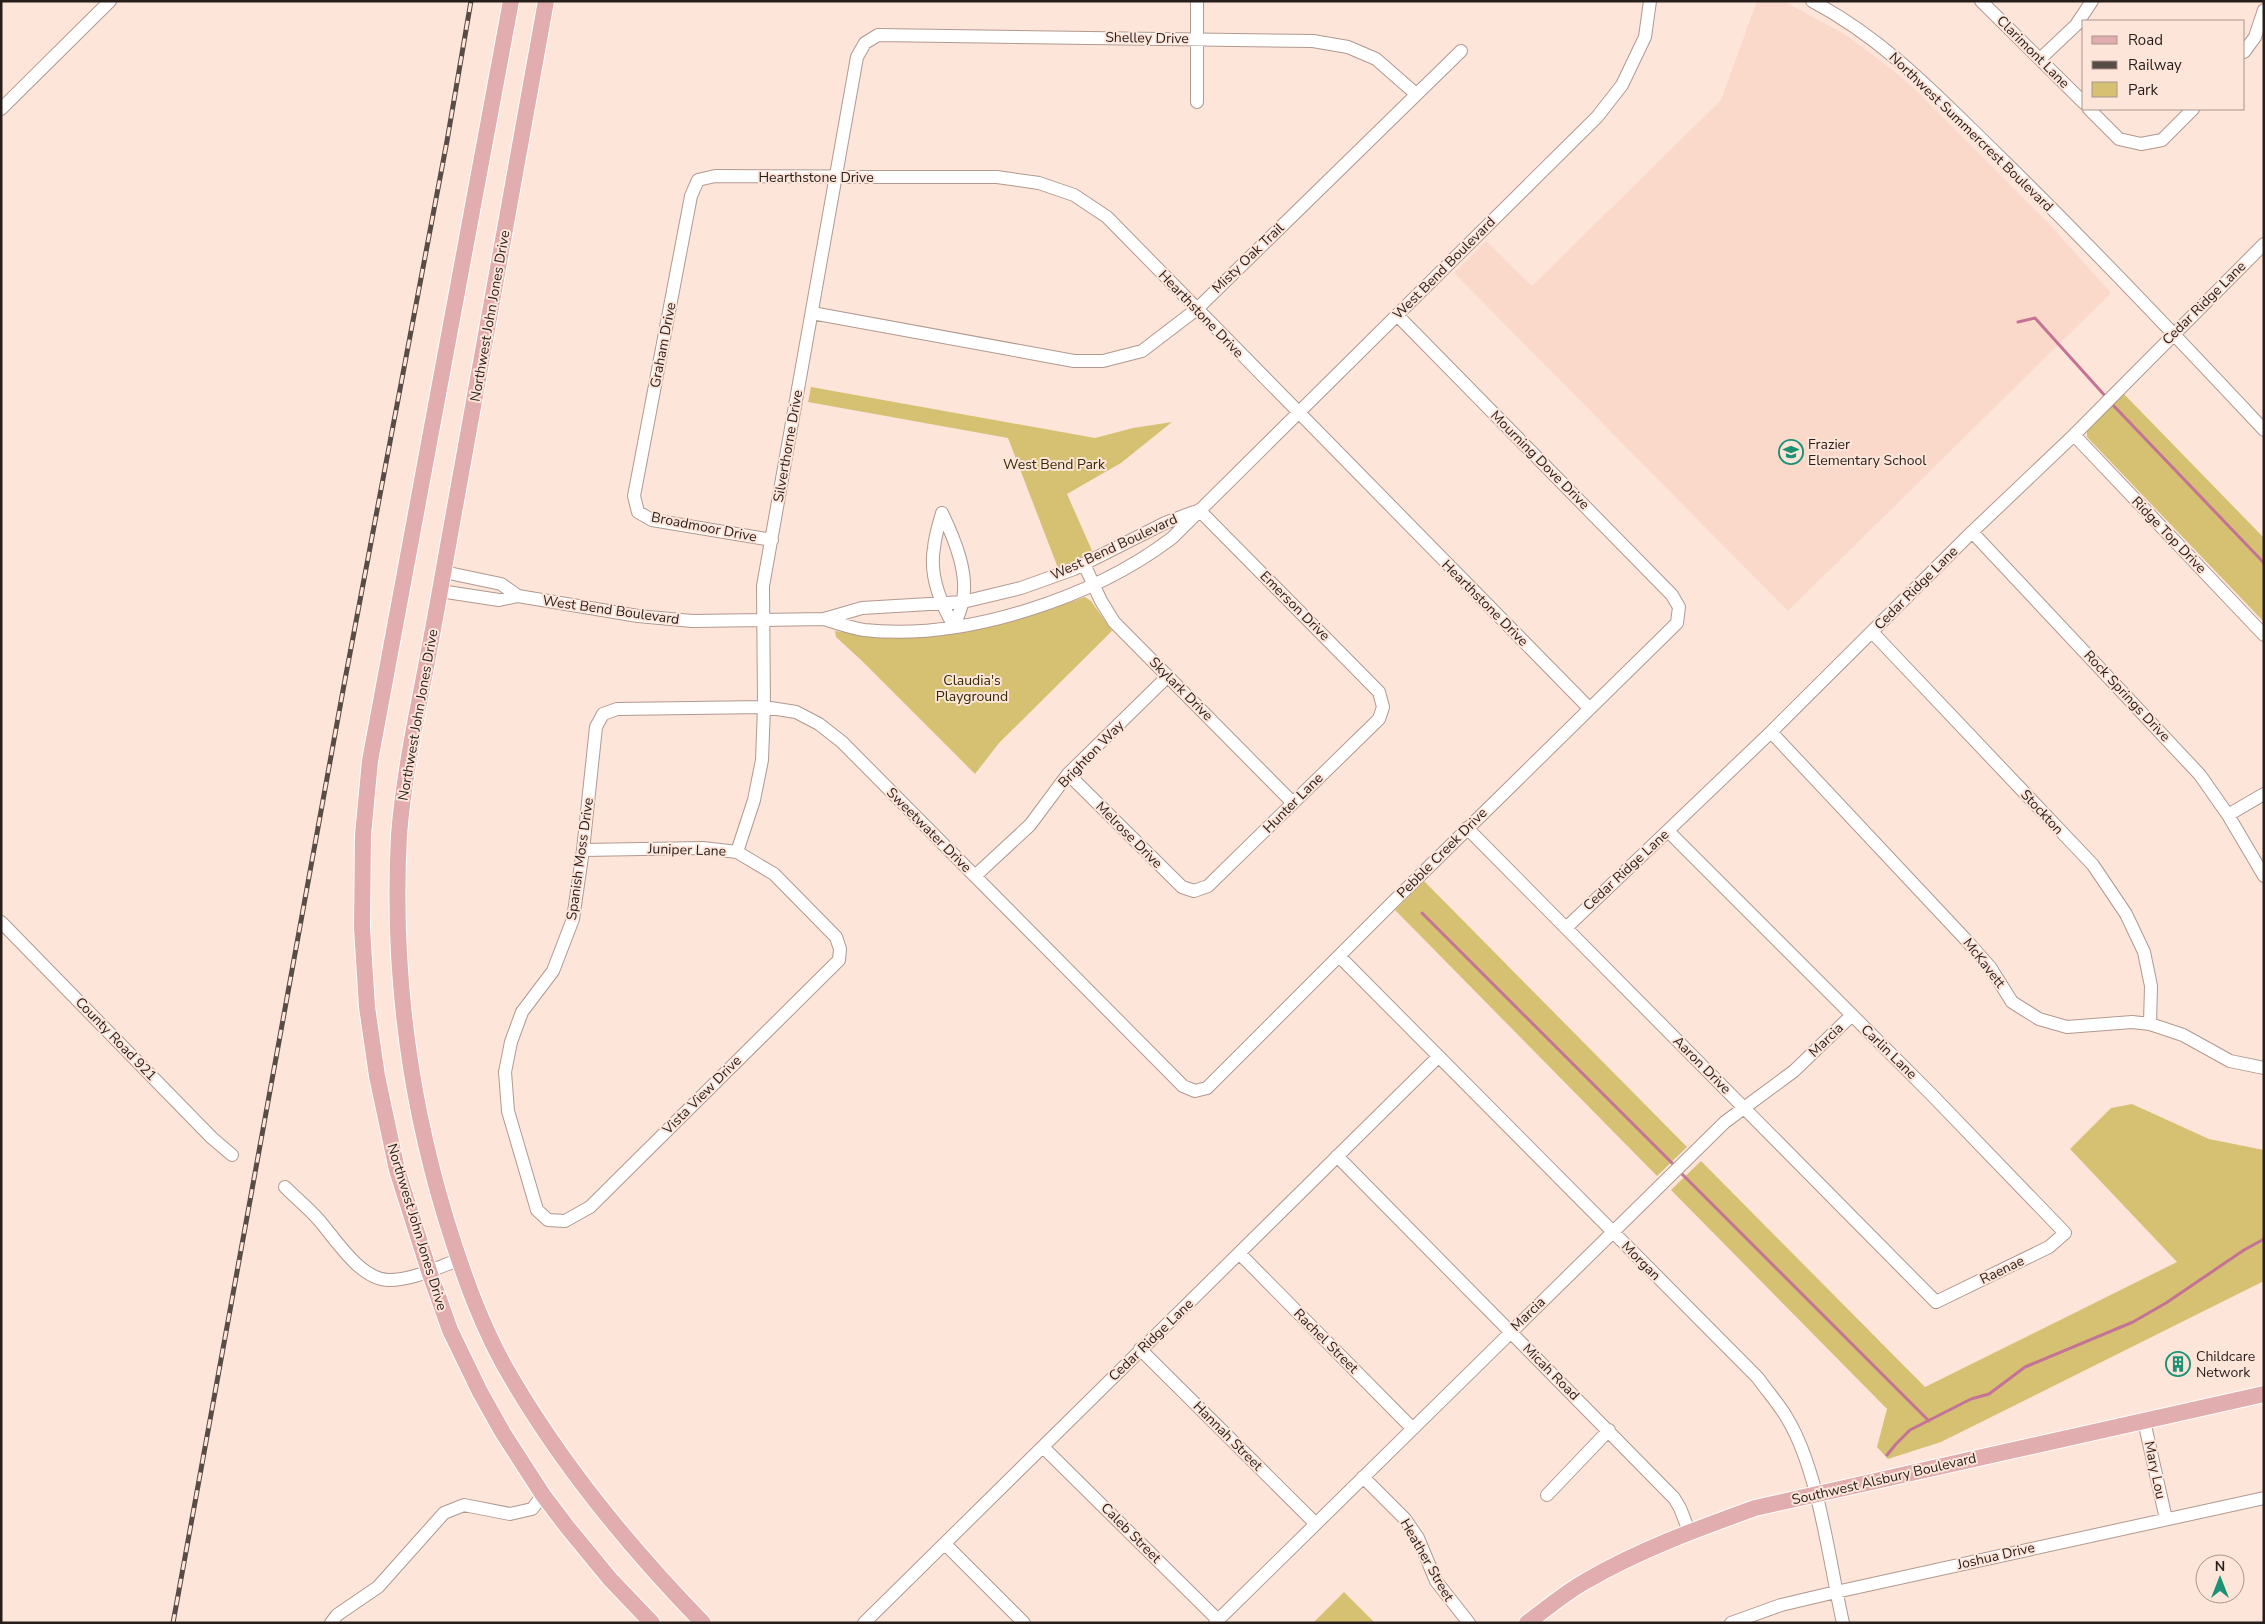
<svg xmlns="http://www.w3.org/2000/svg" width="2265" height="1624" viewBox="0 0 2265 1624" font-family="'Nunito Sans',sans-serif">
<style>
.built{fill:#fad9cb}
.green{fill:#d6c173}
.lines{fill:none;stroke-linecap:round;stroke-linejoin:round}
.stream{stroke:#c47295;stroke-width:3}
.minor-casing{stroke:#b0998f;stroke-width:14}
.major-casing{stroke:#fff;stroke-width:18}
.minor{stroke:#fff;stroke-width:12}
.major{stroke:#e1adae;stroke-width:16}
.rail-casing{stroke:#584c46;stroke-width:5}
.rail{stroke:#fee5da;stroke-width:3;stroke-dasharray:9;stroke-linecap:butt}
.labels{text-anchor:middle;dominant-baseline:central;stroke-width:4;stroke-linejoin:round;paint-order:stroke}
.street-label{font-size:14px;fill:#261e1a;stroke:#fee5da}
.poi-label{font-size:14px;fill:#261e1a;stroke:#fee5da;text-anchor:start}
.park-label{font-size:14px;fill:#332a02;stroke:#fee5da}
</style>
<rect width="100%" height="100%" fill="#fee5da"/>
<path class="built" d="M1757 1H1784L1789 4 1846 35 1894 71 1918 92 2053 228 2111 293 1788 611 1454 273 1486 241 1532 286 1721 100Z"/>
<path class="green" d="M811 387 1095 438 1133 428 1172 422 1121 463 1067 494 1093 553 1058 568 1008 438 808 402Z
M2122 392 2264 538V622L2087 437V430Z
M1085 597 1091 601 1112 631 999 743 975 774 861 660 836 637 835 631 872 635 1042 612Z
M1424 881 1687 1147 1657 1176 1395 910Z
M2132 1104 2209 1139 2264 1150V1281L1941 1442 1888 1459 1877 1447 1887 1409 1671 1190 1701 1161 1925 1387 2177 1262 2070 1149 2111 1108Z
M1344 1592 1375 1623H1313Z"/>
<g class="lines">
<path class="stream" d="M2018 322 2035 318 2107 398
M2111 403 2264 563
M1422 913 1676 1167
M1680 1172 1929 1421
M1887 1455 1896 1444 1910 1430 1971 1399 1989 1394 2025 1367 2133 1322 2166 1303 2244 1250 2264 1239"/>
<defs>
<path id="minor" d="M1197 1V102
M1812 1C1886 40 1939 98 1998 155 2089 244 2177 337 2264 430
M1981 1 2084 103
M2244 52 2255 37 2264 10
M2040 59 2076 25 2092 1
M1 109 110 1
M2089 109 2119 139 2141 144 2162 140 2193 109
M812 313 1074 361H1103L1142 351 1197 309 1461 51
M2074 435 2264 635
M942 513C954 538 970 575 962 604 960 612 957 619 954 626
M942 513C939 524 935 536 934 548 929 575 941 604 954 626
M1972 532 2200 775 2228 815 2264 876
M772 540 652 520 638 512 634 496 691 196 698 180 715 176 997 177 1039 183 1074 195 1107 217 1589 708
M1084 564 1101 601 1114 622 1293 803
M444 572 501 584 518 596
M440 591 499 600 518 596 638 616 692 621 824 619 862 608 963 602 1021 588 1074 569 1165 523 1194 512
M824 619C837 623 851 628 864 630 964 641 1093 598 1172 538L1597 117 1622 85 1645 37 1650 1
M1872 632 2093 865 2126 914 2144 952 2151 986 2150 1024
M1771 732 1968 942 1990 967 2012 1002 2039 1019 2067 1027 2132 1022 2150 1024 2183 1035 2230 1061 2264 1068
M1068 774 1182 887 1194 891 1208 886 1379 719 1383 707 1379 692 1199 510
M2228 815 2264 794
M1467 828 1936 1302 2049 1247 2065 1233 1931 1094 1668 831
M583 850 703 848 737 852 774 874 836 937 840 949 839 960 590 1207 565 1221 548 1220 537 1210 508 1111 505 1072 511 1042 522 1012 553 971 573 919 583 850 596 727 603 714 617 709 764 707 796 712 819 724 842 742 1183 1086 1195 1091 1207 1088 1394 901 1677 623 1679 607 1672 595 1397 315
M737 852 754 800 762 760 764 707 763 586 857 57 865 43 878 35 1313 41 1348 47 1376 59 1416 94
M975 876 1030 825 1068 774 1168 676
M1 922 212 1138 232 1155
M1566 928 1771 732 1972 532 2074 435 2264 244
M1340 957 1758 1378C1767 1391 1779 1404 1787 1418 1819 1471 1829 1561 1843 1623
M1337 1156 1674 1498 1680 1508 1689 1531
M285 1187C296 1198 308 1208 318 1219 335 1238 360 1280 389 1280 413 1280 436 1268 458 1260
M1240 1254 1412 1428
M1140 1349 1315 1523
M2144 1421 2166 1519
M1043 1447 1218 1620
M1363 1477 1405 1519 1418 1538 1436 1581 1469 1623
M1547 1495 1609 1430
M945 1544 1024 1623
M331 1623 337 1615 378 1587 444 1513 464 1505 510 1514 532 1509 543 1495
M864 1623 1438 1057
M1215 1623 1725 1122 1794 1071 1851 1016
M1731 1623 1781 1605 1836 1592 2264 1498"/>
<path id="major" d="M511 1 370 761 363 835 362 928 367 1007 377 1076 397 1170 429 1271 450 1330 480 1392 503 1433 543 1495 568 1528 610 1579 652 1623
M546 1C515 177 483 353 451 529 442 580 433 631 423 682 413 733 403 784 399 835 392 966 408 1094 446 1219 463 1274 482 1329 512 1379 565 1469 631 1549 703 1623
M1527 1623C1546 1609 1566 1592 1586 1581 1639 1550 1697 1529 1755 1508L2264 1394"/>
</defs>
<use href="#minor" class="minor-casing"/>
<use href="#major" class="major-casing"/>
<use href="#minor" class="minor"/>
<use href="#major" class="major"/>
<defs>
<path id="rail" d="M173 1623 344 685 447 141 471 1"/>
</defs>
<use href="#rail" class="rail-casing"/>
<use href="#rail" class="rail"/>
</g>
<defs>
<symbol id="school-ring" viewBox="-11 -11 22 22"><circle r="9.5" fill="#fee5da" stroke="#1c9173" stroke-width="1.5"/><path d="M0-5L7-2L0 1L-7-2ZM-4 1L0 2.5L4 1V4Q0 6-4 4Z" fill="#1c9173"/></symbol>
<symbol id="building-ring" viewBox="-11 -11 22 22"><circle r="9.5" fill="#fee5da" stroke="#1c9173" stroke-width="1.5"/><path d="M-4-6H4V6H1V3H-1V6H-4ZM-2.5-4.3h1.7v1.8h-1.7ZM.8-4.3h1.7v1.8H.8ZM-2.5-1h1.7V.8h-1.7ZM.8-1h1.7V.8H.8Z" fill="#1c9173"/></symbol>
</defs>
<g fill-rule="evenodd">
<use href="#school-ring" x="1777" y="438" width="28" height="28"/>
<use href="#building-ring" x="2164" y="1350" width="28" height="28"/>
</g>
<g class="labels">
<g class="street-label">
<text transform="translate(1147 38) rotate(1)">Shelley Drive</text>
<text transform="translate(2033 52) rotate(45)">Clarimont Lane</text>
<text transform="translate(1971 132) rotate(44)">Northwest Summercrest Boulevard</text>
<text x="816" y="177">Hearthstone Drive</text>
<text transform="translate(1248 258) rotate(-44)">Misty Oak Trail</text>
<text transform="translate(1444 268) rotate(-45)">West Bend Boulevard</text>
<text transform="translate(2204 303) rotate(-45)">Cedar Ridge Lane</text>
<text transform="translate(1201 314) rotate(46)">Hearthstone Drive</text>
<text transform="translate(490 316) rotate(-80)">Northwest John Jones Drive</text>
<text transform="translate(663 345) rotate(-79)">Graham Drive</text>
<text transform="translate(788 446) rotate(-80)">Silverthorne Drive</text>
<text transform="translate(1540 460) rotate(45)">Mourning Dove Drive</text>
<text transform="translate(704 527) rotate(11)">Broadmoor Drive</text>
<text transform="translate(2169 535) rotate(46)">Ridge Top Drive</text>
<text transform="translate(1114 547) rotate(-25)">West Bend Boulevard</text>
<text transform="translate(1916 588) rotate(-45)">Cedar Ridge Lane</text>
<text transform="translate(1485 603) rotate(45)">Hearthstone Drive</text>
<text transform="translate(1295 606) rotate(45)">Emerson Drive</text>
<text transform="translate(611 610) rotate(8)">West Bend Boulevard</text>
<text transform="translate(1181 689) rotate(45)">Skylark Drive</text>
<text transform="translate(2127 696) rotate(47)">Rock Springs Drive</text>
<text transform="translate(418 715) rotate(-80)">Northwest John Jones Drive</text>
<text transform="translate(1091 754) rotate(-46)">Brighton Way</text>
<text transform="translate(1293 803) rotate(-45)">Hunter Lane</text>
<text transform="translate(2042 812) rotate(47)">Stockton</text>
<text transform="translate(929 830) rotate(45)">Sweetwater Drive</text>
<text transform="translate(1129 835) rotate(45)">Melrose Drive</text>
<text transform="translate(687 850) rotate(2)">Juniper Lane</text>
<text transform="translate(1442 853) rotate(-45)">Pebble Creek Drive</text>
<text transform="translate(580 859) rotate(-82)">Spanish Moss Drive</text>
<text transform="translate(1626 870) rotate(-43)">Cedar Ridge Lane</text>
<text transform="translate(1984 963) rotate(52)">McKavett</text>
<text transform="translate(116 1039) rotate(46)">County Road 921</text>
<text transform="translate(1826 1040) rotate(-44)">Marcia</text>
<text transform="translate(1889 1052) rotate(44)">Carlin Lane</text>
<text transform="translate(1702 1065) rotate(45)">Aaron Drive</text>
<text transform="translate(702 1095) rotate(-45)">Vista View Drive</text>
<text transform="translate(417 1227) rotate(73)">Northwest John Jones Drive</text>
<text transform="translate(1641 1261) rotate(45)">Morgan</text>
<text transform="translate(2002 1270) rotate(-26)">Raenae</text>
<text transform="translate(1528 1314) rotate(-44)">Marcia</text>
<text transform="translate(1151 1340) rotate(-44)">Cedar Ridge Lane</text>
<text transform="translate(1326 1341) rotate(45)">Rachel Street</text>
<text transform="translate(1551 1372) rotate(45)">Micah Road</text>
<text transform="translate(1228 1436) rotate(45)">Hannah Street</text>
<text transform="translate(2155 1470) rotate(78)">Mary Lou</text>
<text transform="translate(1884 1479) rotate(-13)">Southwest Alsbury Boulevard</text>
<text transform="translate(1131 1533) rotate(45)">Caleb Street</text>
<text transform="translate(1996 1556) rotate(-13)">Joshua Drive</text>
<text transform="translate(1427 1560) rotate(60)">Heather Street</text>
</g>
<g class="poi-label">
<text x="1808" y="444">Frazier<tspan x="1808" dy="16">Elementary School</tspan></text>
<text x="2196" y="1356">Childcare<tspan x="2196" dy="16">Network</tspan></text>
</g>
<g class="park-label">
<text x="1054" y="464">West Bend Park</text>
<text x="972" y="680">Claudia's<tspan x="972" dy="16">Playground</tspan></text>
</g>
</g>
<rect width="2265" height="1624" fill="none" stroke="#261e1a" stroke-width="5"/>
<rect x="2082" y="20" width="162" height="90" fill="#fee5da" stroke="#a8958d"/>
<rect x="2092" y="36" width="25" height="8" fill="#e1adae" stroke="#a8958d"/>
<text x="2128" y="45" font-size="15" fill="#261e1a">Road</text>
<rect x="2092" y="61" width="25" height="8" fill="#584c46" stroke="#a8958d"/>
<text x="2128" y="70" font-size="15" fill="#261e1a">Railway</text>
<rect x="2092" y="82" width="25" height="15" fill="#d6c173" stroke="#a8958d"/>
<text x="2128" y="95" font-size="15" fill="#261e1a">Park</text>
<g transform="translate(2220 1579)"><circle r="24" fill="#fee5da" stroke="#a8958d"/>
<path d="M0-4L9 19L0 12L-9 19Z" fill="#1c9173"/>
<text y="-8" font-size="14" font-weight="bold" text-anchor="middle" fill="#261e1a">N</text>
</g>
</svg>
